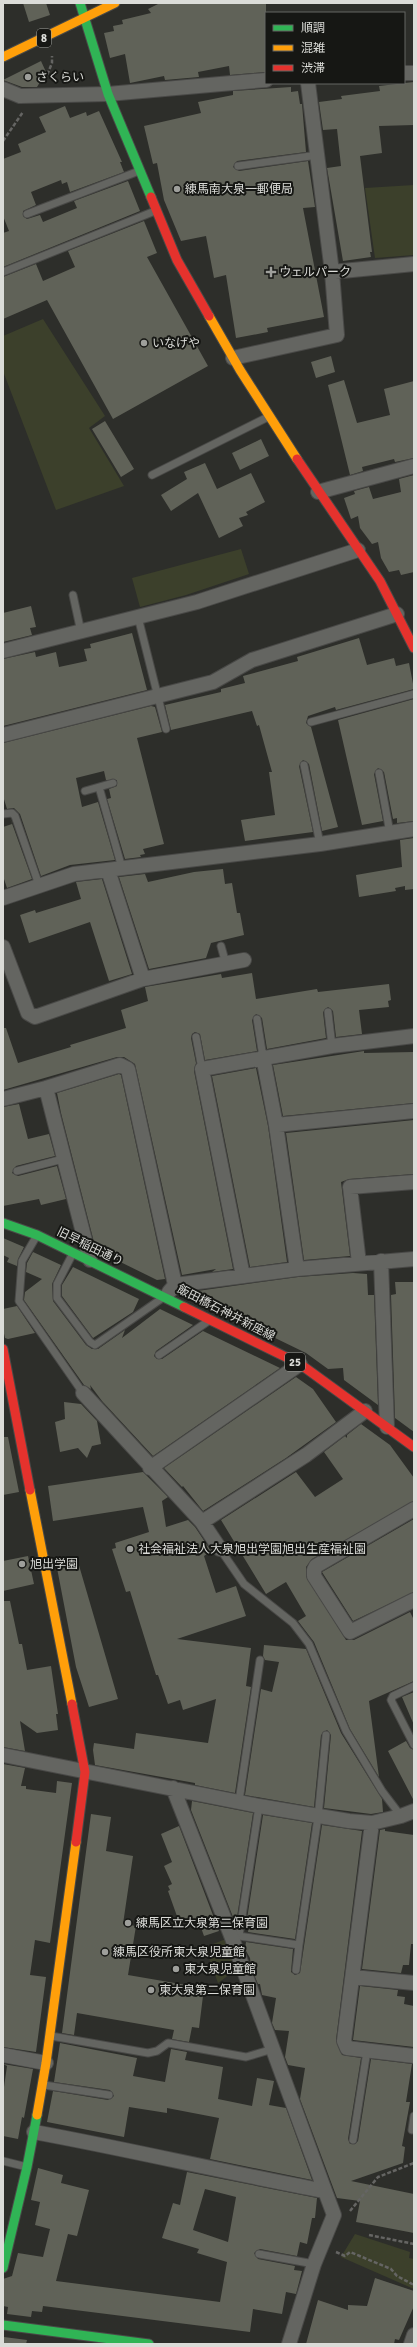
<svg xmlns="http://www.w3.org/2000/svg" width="417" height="2347" viewBox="0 0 417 2347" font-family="Signika,'Noto Sans JP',sans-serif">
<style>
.green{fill:#3c402b}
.building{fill:#606258;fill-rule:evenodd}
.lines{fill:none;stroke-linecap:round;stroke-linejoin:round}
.lane-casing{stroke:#494947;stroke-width:9}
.street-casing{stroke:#494947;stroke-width:16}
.fast-casing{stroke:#494947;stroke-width:11}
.slow-casing{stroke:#494947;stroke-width:11}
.jam-casing{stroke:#494947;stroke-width:11}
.path{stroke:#656563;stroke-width:2.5;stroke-dasharray:4 2;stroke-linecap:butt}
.lane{stroke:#646561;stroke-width:7}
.street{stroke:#646561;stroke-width:14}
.fast{stroke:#30b455;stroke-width:9}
.slow{stroke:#ff9f0a;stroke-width:9}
.jam{stroke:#e5322d;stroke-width:9}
.poi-dot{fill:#9e9f9b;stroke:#161714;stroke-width:1.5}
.labels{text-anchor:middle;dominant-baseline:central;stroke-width:4;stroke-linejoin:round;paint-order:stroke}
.shield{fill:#161714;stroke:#a0a19d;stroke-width:1}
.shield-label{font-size:11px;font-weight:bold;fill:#dbdcd8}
.poi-label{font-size:12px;fill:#dbdcd8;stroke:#161714;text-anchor:start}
.street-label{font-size:12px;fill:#dbdcd8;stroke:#161714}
</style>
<rect width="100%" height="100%" fill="#2d2e2a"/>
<path class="green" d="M414 185V255L375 258 365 188Z
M43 319 105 416 89 428 124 486 56 510 3 371V336Z
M241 549 249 574 186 595 140 607 132 578Z
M226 1939 237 1969 218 1983 205 1947Z
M355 2234 410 2252 409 2258 414 2259V2289L341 2257Z"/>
<path class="building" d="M23 3H46L50 15 29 22Z
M160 3H266V72L230 75 229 66 198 72 199 77 165 80 164 76 130 83 125 54 110 58 104 33 114 31 113 26 123 24 122 20 151 13 148 9Z
M41 61 46 72 37 87H22L3 80Z
M414 82V125L379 126 382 153 360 156 372 252H370L371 257 343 261 327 168 341 166 337 129 323 130 319 102 342 99 341 96 380 91 379 86Z
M291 87V92L298 91 300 104H302L306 152 237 161 233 167 239 171 308 161 315 207 303 208 324 317 267 328 268 332 236 338 226 275 214 278 206 236 181 241 164 200 157 163 153 164 144 126 201 113 198 102 233 95V91Z
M65 106 70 118 86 112 87 116 99 111 122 162H120L124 172 70 192 67 182 62 184 61 180 31 192 36 205 23 211V216L27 219 40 215 43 222 77 208 74 201 128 181 140 211 3 267V233L9 231 3 216V159L21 152 18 144 46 132 39 117Z
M144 221 157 253 147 257 208 366 113 419 47 300 3 319V277L36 264 43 281 75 267 68 251Z
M331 356 335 372 316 378 311 362Z
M344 380 357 423 390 415 384 389 414 381V458L395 462 394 459 362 467 363 471 350 475 328 385Z
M105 421 134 469 121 477 92 429Z
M261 439 269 456 240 470 232 453Z
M205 463 217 489 251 473 265 502 246 512 248 515 239 518 243 526 219 538 198 493 171 511 161 495 187 479 184 472Z
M414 475V572L401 575 399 570 389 572 381 558 378 542 372 544 360 528 358 516 351 519 344 498 355 494 354 491 369 487 373 499 401 492 399 479Z
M31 606 36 627 30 628 32 635 3 642V613Z
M132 633 147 690 3 726V659L35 652 36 657 56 652 59 667 87 661 84 649 91 648 90 644Z
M359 638 367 665 394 658 396 666 409 663 414 689 336 710 335 707 308 716 306 723 311 727 338 827 322 831 309 764 303 760 299 766 313 832 245 841 241 820 275 815 269 772H272L259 725 257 726 252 711 171 730 165 705 221 692V689L245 683 243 676 298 661 297 657Z
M414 699V821L397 823V818L393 819 384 772 378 768 374 774 383 821 362 825 338 720Z
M151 706 155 707 162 732 137 738 164 844 143 849 145 854 140 855 141 857 125 859 107 799 111 798 109 789 117 786V780H106L104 771 76 778 82 807 98 802 115 860 70 865 41 876 20 814 14 808 7 809 3 796V743Z
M10 818 32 879 7 888 3 876V827L12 824Z
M414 838V889L405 890V886L395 888 396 891 359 897 356 875 402 867 400 840Z
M223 869 225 884 232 883 237 913H240L244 935 211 943 206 958 149 969 119 877 145 874 148 882 194 872Z
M102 879 132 974 109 981 90 922 29 943 20 915 35 910 36 913 81 899 76 882Z
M252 973 256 999 317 989 318 992 389 984 391 1000 388 1001 389 1007 359 1010 362 1034 336 1037 333 1011 328 1007 323 1012 326 1038 267 1049 262 1018 256 1014 252 1020 257 1051 205 1060 200 1034 195 1032 192 1034 191 1038 196 1063 194 1071 233 1269 212 1272 216 1269 182 1275 135 1064 124 1057H117L3 1090V1028H6L18 1063 71 1047 70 1045 126 1028 121 1010 148 1001 145 987 221 974 222 978Z
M364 1051V1053L414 1052V1103L283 1116 273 1065Z
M256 1068 268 1126 287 1262 250 1267 212 1076Z
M119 1074 121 1075 165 1279 157 1280 96 1250 61 1113 57 1093Z
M19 1104 28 1139 49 1134 55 1156 16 1166 12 1173 18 1176 57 1166 66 1199 41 1205 39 1199 3 1206V1107Z
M414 1120V1174L349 1179 341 1182 350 1256 304 1260 286 1133Z
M3 1238 24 1247 18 1259 17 1266 7 1262 9 1258 3 1255Z
M33 1252 61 1265 52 1284 53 1301 86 1345 92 1349H98L125 1330 122 1338 160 1309 193 1325 156 1351 154 1356 157 1359H162L203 1331 280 1368 153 1456 102 1401 90 1385 91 1389 84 1385 24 1300 25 1292 42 1279 26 1272 27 1263Z
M73 1267 139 1299 133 1312 93 1338 62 1296V1285Z
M353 1273 367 1274 368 1295H374L378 1405 344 1380 343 1368 328 1369 306 1353 183 1293 298 1277Z
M395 1282H414V1432L395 1418 391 1295 396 1294Z
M17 1306 35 1333 8 1339 5 1338 3 1329V1309Z
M296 1377 313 1389 336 1422 286 1458 203 1511 183 1486 182 1487 164 1468Z
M64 1402 81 1404 97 1421 101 1444 92 1446 87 1458 78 1448 60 1452 55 1422 65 1419Z
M361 1424 390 1445 414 1478V1501L312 1559 306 1567V1576L346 1640H354L410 1612 414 1620V1681L369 1701 379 1777 350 1729 314 1642 298 1621 306 1616 286 1582 266 1594 221 1520 296 1472 315 1497 343 1479 324 1452 345 1436 347 1438V1435Z
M3 1437H8L19 1492 3 1495Z
M143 1472 168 1497 162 1501 166 1527 188 1520 195 1527 211 1551 204 1556 216 1593 236 1586 246 1616 177 1639 251 1648 246 1686 251 1687 235 1793 195 1785V1783L95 1765 93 1750 94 1743 134 1749 136 1733 208 1743 216 1699 183 1710 180 1700 168 1704 158 1675H156L130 1591 126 1592 112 1549 116 1548 115 1543 149 1532 143 1507 53 1521 48 1486Z
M414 1519V1592L353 1621 322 1572Z
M28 1556 34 1584 3 1591V1561Z
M78 1562 118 1699 89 1707 76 1667 57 1568Z
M3 1601H10L19 1644H22L27 1670 51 1666 58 1714H56L58 1730 37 1733 20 1721 25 1751 3 1747Z
M264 1645 306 1649 341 1733 382 1799 383 1812 371 1814 324 1808 331 1735 327 1730 321 1735 314 1807 245 1795 261 1689 272 1692 279 1662 265 1660 263 1656Z
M414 1692V1725L402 1697Z
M406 1741 410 1748 414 1750V1801L388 1751Z
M3 1764 25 1768 21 1786H26V1789L56 1793 57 1781 72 1783 50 1943 35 1940 30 1975 46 1977 36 2052 3 2047Z
M192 1801 253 1813 237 1917H233L191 1810Z
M91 1814 111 1817 106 1851 133 1856 123 1924 136 1926 128 1975 198 1987 197 1995 203 1996 199 2028 192 2027 189 2042 172 2039 174 2030 77 2013 74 2035 62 2033Z
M263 1815 312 1823 295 1939 248 1932 250 1919H247Z
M322 1825 362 1831 336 2040 342 2055 361 2058 348 2139 350 2144H355L358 2141 371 2059 412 2064 406 2102H410L402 2146 405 2147 403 2163 351 2181 414 2194V2233L356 2222 360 2201 337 2198 300 2099 305 2068 288 2065 285 2057 289 2031 275 2030 272 2023 276 1998 262 1995 260 1984H258L255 1977 257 1967 251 1966 250 1958 245 1949 246 1942 293 1949 291 1972 295 1975 300 1973Z
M179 1826 219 1931 204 1936 199 1922 187 1925 185 1920 178 1919 168 1891 170 1890 168 1886 172 1884 164 1866 172 1862 161 1834Z
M385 1829V1831L414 1835V1944H411L409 1965H403L401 1973 362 1969 380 1830Z
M360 1986 398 1990 397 1996 405 1997 404 2004 414 2006V2047L353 2040Z
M60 2043 137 2058 133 2076 165 2082 171 2049 187 2052 185 2060 223 2067 218 2099 252 2106 257 2078 274 2081 269 2105 286 2108 312 2180 210 2159 219 2118 167 2108V2113L129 2107 124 2137 47 2122 53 2091 108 2100 114 2096 110 2090 54 2082Z
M3 2064 33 2069 24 2118 22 2117 18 2139 3 2136V2094L7 2066Z
M38 2168 63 2175 61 2183 89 2190 77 2236 68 2234 56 2281 220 2302 227 2262 197 2253 199 2249 162 2238 173 2203 180 2205 187 2172 317 2198 315 2218H312L307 2244 300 2242 297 2256 260 2249 254 2253 258 2259 295 2266 294 2270 302 2271 296 2294 286 2292 282 2314 253 2309 250 2332 43 2306 42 2312 32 2311 31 2317 7 2314 8 2307 3 2306V2279L12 2276 18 2253 43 2257 50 2229 35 2225 40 2202 31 2200ZM205 2189 236 2197 228 2242 193 2230Z
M375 2278 414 2291V2306L399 2340 395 2339 394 2344H306L318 2300 348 2310V2305L367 2306Z
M4 2337 27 2340 26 2344H3Z"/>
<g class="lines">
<defs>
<path id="lane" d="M238 166 318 155
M27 214 139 171
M3 272 155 211
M152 475 268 417
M73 595 81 632
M138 617 166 729
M311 722 414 694
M304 765 320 844
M379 773 390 833
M113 783 99 787 122 868
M85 791 99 787
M3 814 12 813 15 816 39 885
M221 946 226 964
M328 1012 332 1046
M257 1019 263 1057
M196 1037 202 1069
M17 1171 63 1159
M36 1237 22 1261 19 1301 83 1393
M72 1255 57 1284V1298L90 1342 95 1345 161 1299
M159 1355 207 1322
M220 1549 244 1584 293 1623 309 1644 346 1731 382 1791 401 1816
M414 1686 393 1696 391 1700 414 1745
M239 1801 260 1660
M259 1806 239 1936 299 1945 318 1817 326 1735
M296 1970 299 1945
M51 2036 148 2053 157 2051 168 2043 246 2057 273 2049
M44 2085 109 2095
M412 2130 414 2116
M353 2140 367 2051
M3 2161 27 2167
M259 2254 314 2264"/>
<path id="street" d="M404 73H414
M3 89 20 96 108 94 266 80
M332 272 414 264
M233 358 337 335 332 272 308 83
M318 492 414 466
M3 651 197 602 358 550
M3 735 213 682 252 660 397 614
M108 870 143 979 244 960
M3 898 74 874 320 844 414 829
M3 947 28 1013 35 1017 143 979
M263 1057 276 1125 297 1269
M3 1099 46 1088
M276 1125 414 1111
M90 1260 46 1088 120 1065 128 1069 175 1285
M381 1261 387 1427
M359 1263 350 1187 414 1182
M243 1276 202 1069 332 1046 414 1036
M169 1292 175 1285 297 1269 414 1259
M83 1393 202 1522 220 1549
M150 1468 300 1364
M414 1509 316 1566 314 1570V1576L350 1632 414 1600
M202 1522 306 1455 365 1411
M3 1755 259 1806 349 1821 372 1823 401 1816 414 1811
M173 1788 232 1938 325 2191
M372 1823 344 2041 347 2048 414 2056
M353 1977 414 1983
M3 2055 46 2063
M34 2132C132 2150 228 2173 325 2191L334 2215 314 2264 289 2344
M411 2344 414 2335"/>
<path id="fast" d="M80 3 108 94 151 197
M3 1223 37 1235 184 1307
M3 2268 27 2167 37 2115
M3 2325 149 2344"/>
<path id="slow" d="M3 57 115 3
M209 316 240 370 297 459
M30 1490 72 1704
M37 2115 46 2063 76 1842"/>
<path id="jam" d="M151 197 177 260 209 316
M297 459 380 581 414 648
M184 1307 300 1364 414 1447
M3 1349 30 1490
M72 1704 85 1772 76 1842"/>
</defs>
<use href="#lane" class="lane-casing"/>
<use href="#street" class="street-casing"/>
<use href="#fast" class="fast-casing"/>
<use href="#slow" class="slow-casing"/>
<use href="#jam" class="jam-casing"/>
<path class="path" d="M45 80 52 63V56
M3 141 23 112
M350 2211 378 2177 414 2163
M369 2235 414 2244
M336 2252 345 2256 350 2252 391 2269 397 2276 414 2285"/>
<use href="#lane" class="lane"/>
<use href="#street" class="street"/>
<use href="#fast" class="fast"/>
<use href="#slow" class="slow"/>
<use href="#jam" class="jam"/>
</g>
<g class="poi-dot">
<circle cx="28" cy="77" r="4"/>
<circle cx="177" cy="189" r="4"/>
<path d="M269 266h4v4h4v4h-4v4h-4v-4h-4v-4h4z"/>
<circle cx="144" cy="343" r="4"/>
<circle cx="130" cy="1549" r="4"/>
<circle cx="22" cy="1564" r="4"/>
<circle cx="128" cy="1923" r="4"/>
<circle cx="105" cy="1952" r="4"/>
<circle cx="176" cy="1969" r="4"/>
<circle cx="151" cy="1990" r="4"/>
</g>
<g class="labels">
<g class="shield">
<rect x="37" y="29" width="14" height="18" rx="3"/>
<rect x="285" y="1353" width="20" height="18" rx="3"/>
</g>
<g class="shield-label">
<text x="44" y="38">8</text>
<text x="295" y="1362">25</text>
</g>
<g class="poi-label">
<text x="36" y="77">さくらい</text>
<text x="185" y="189">練馬南大泉一郵便局</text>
<text x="279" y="272">ウェルパーク</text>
<text x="152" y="343">いなげや</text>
<text x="138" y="1549">社会福祉法人大泉旭出学園旭出生産福祉園</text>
<text x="30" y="1564">旭出学園</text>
<text x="136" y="1923">練馬区立大泉第二保育園</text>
<text x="113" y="1952">練馬区役所東大泉児童館</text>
<text x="184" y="1969">東大泉児童館</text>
<text x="159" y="1990">東大泉第二保育園</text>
</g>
<g class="street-label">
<text transform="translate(90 1247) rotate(26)">旧早稲田通り</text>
<text transform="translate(226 1313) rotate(27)">飯田橋石神井新座線</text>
</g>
</g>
<rect width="417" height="2347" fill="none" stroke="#dbdcd8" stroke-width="8"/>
<rect x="265" y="12" width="140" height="72" fill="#161714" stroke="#656662"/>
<rect x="273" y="25" width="20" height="6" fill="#30b455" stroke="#656662"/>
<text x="301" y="32" font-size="12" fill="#dbdcd8">順調</text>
<rect x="273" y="45" width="20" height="6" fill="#ff9f0a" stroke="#656662"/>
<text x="301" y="52" font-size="12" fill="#dbdcd8">混雑</text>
<rect x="273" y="65" width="20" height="6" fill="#e5322d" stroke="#656662"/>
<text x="301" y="72" font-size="12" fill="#dbdcd8">渋滞</text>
</svg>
